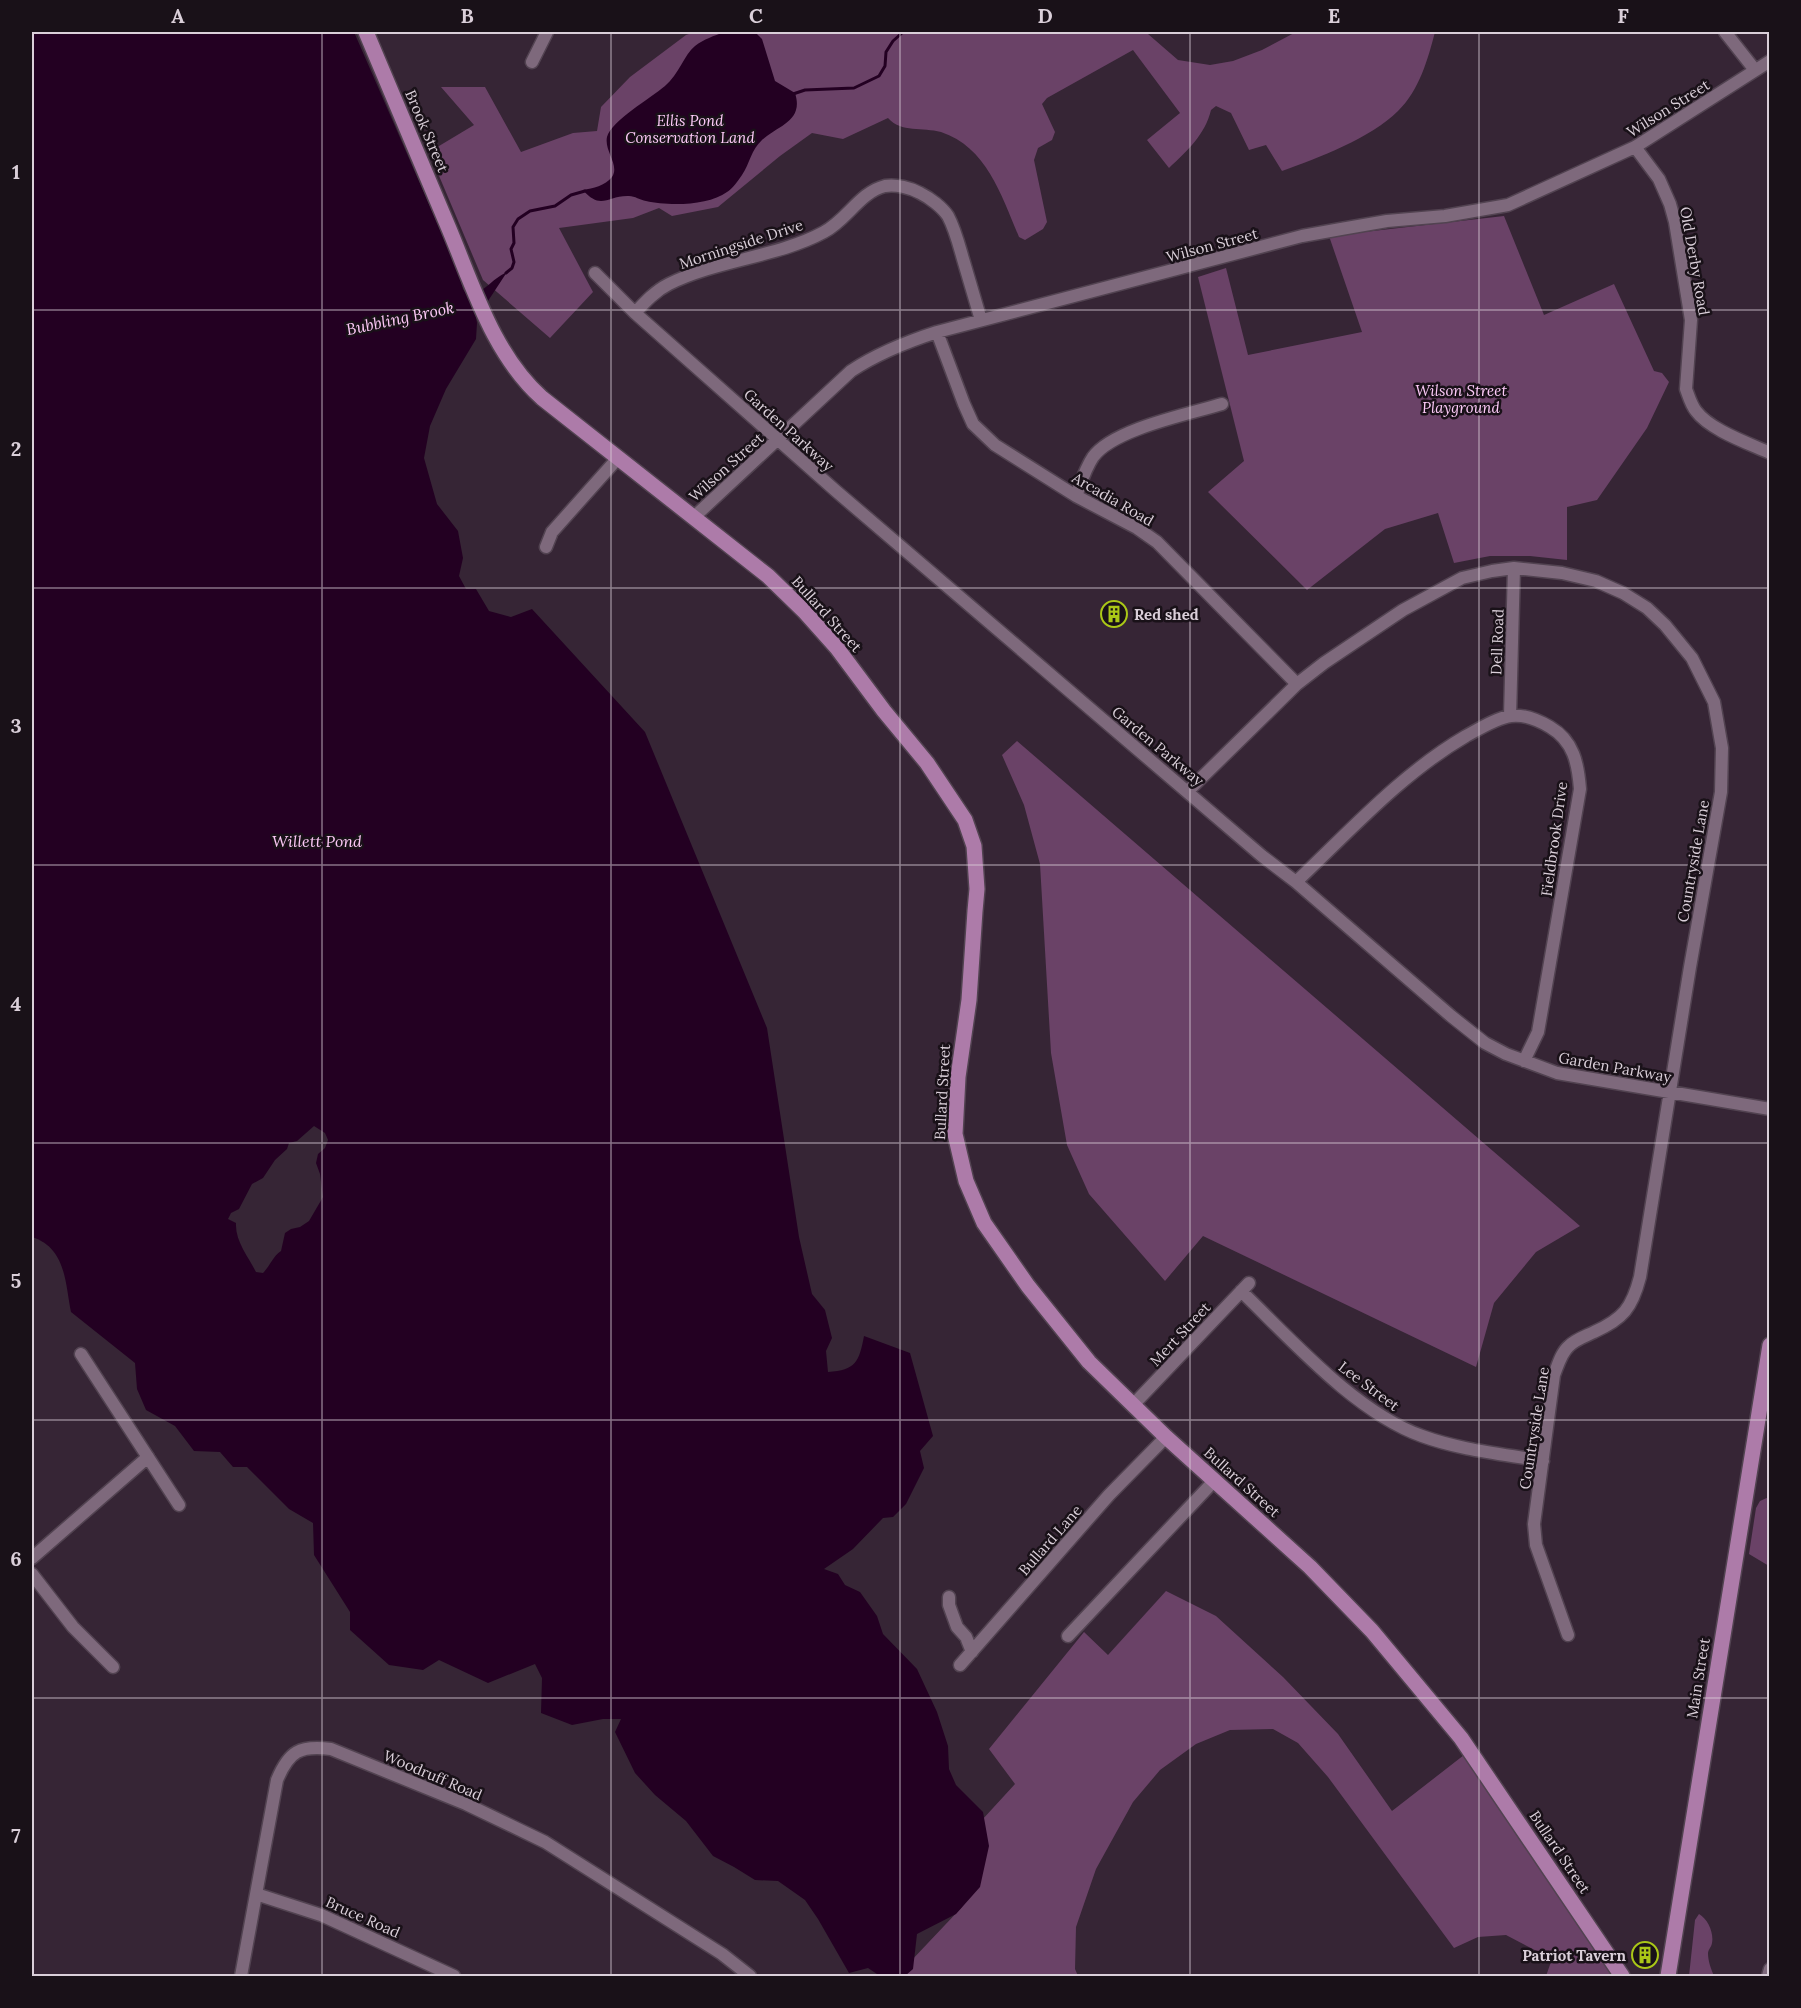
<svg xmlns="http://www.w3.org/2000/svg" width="1801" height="2008" viewBox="0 0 1801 2008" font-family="Lora,serif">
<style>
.green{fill:#6a4267}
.water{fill:#230022;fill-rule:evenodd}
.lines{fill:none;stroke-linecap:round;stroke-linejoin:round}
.stream{stroke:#230022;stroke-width:3}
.minor-casing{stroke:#524351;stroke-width:15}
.major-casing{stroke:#524351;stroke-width:18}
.minor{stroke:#7e697c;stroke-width:12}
.major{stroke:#ad7ba9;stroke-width:15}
.grid{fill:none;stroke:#dacfd9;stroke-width:1.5;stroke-opacity:0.55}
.labels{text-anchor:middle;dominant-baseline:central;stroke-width:5;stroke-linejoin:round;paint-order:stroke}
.street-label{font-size:15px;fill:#dacfd9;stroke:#191118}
.park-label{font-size:15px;font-style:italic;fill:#fecbf9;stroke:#191118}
.poi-label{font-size:15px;font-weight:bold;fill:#dacfd9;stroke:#191118;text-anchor:start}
.water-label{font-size:16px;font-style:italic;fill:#fcc8f6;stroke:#191118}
.neatline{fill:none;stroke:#dacfd9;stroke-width:2}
.grid-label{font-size:20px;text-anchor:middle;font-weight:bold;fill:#dacfd9}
</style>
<rect width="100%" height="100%" fill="#362535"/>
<path class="green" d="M695 32H1148V34L1178 60 1210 65 1233 61 1262 50 1296 32H1435C1428 59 1419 91 1398 111 1371 138 1318 158 1282 171L1266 145 1249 150 1231 113 1216 106 1211 110C1205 135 1187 151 1169 168L1147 140 1180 113 1133 50 1047 98 1042 104 1055 132 1052 140 1038 148 1034 160 1047 222 1043 229 1025 240 1019 237C1002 197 987 147 941 132 923 127 901 133 888 118L843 139 812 133 780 156 718 207 672 216 659 208 633 218 559 228 593 292 550 338 483 280 429 152 474 125 441 87H485L521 152 573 133 597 131 601 107 630 77 686 35Z
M1504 216 1544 315 1614 284 1654 371 1662 373 1669 382 1647 428 1597 500 1567 507V560L1530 556H1490L1454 563 1438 513 1385 529 1307 590 1208 492 1244 461 1198 277 1226 268 1248 355 1362 332 1329 236Z
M1017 741 1580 1226 1536 1252 1494 1303 1476 1367 1203 1236 1165 1281 1089 1194 1067 1145 1051 1053 1040 864 1024 805 1002 755Z
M1769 1497H1770L1769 1566 1749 1554 1756 1508 1760 1501Z
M1166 1591 1216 1616 1283 1677 1338 1734 1392 1811 1464 1755 1613 1976H1546L1552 1959 1506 1935 1478 1937 1454 1948 1328 1777 1298 1743 1273 1729 1230 1730 1196 1744 1160 1770 1133 1802 1096 1869 1076 1927 1075 1969 1078 1976H906L910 1962 962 1907 982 1820 1015 1784 989 1749 1084 1632 1108 1655Z
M1699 1914C1708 1919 1714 1933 1712 1943 1711 1948 1709 1948 1708 1953 1708 1961 1711 1969 1714 1976H1689L1695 1920Z"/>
<path class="water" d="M32 32H354L458 271 463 289 467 295C482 296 491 279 507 272L488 301 475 312 477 323 476 339 446 389 430 426 424 458 437 504 458 531 463 558 459 576 466 589H476L489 611 511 617 532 609 645 732 767 1028 799 1237 812 1294 825 1310 832 1338 826 1351 828 1372C856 1370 859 1362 864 1336L910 1353 933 1436 920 1451 924 1468 906 1504 893 1517 883 1518 853 1549 824 1569 838 1574 845 1585 860 1592 877 1616 883 1634 917 1669 937 1712 948 1746 949 1769 956 1785 983 1812 989 1846 980 1887 956 1914 917 1934 913 1969 905 1976H880L868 1968 849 1973 818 1919 805 1900 778 1881 755 1880 734 1867 713 1856 686 1821 655 1795 635 1773 615 1732 621 1719H603L572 1725 541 1713 542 1678 535 1664 488 1683 439 1660 423 1670 389 1665 350 1630V1612L314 1555 313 1523 289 1509 247 1467H233L220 1452 194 1451 175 1426 146 1410 137 1389 135 1363 71 1312C65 1282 66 1248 32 1237ZM314 1126 325 1133 328 1140 325 1148 318 1154 316 1163 320 1174 323 1197 309 1221 300 1227 291 1229 285 1233 281 1251C273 1256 270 1266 263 1273L256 1272C248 1256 235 1241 236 1223L228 1219 231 1213 239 1209 252 1184 263 1178 275 1160 287 1149 289 1143 297 1141Z
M724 32H755L762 39 775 81 795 93C804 121 779 125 762 140 751 150 750 163 742 175 738 181 732 189 727 192 708 206 668 206 646 201 640 200 635 196 629 196 608 195 601 211 583 190 593 188 605 186 612 177 620 165 604 151 607 137 611 121 651 98 665 86 679 74 684 55 695 46 704 39 714 36 724 32Z"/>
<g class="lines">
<path class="stream" d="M793 94 805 90 854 88 879 76 885 66 886 52 893 41 903 32
M506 273 512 268 514 262 511 249 514 243 513 227 518 219 530 211 555 206 571 195 585 191"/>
<defs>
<path id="minor" d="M1725 32 1755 70
M532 62 547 32
M1635 147 1659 179 1670 204 1675 222 1691 320 1686 389C1689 397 1691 405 1696 411 1710 430 1748 443 1770 453
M595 273 635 313 836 491 1262 856 1296 882 1451 1016 1485 1043 1506 1054 1557 1073 1770 1109
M635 313C645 302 655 291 669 284 717 260 778 257 824 232 847 220 860 192 885 186 896 184 911 188 920 193 930 198 942 207 948 216 955 229 959 245 963 259 969 280 975 300 981 320
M937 332 964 404 973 424 995 445 1076 496 1137 528 1157 542 1297 684
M1076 496C1081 483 1085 469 1093 457 1113 429 1189 414 1222 404
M694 517 851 371C878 353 906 342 937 332L1302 236 1341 229 1387 221 1445 216 1508 205 1635 147 1770 61
M546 547 552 532 618 458
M1510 716 1514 568
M1188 791 1297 684 1324 663 1403 610 1462 578 1492 571 1514 568 1562 573 1596 581 1623 593 1647 608 1665 625 1692 658 1714 702 1722 748 1721 792 1690 967 1640 1277C1632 1308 1623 1319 1594 1332 1586 1336 1576 1339 1569 1346 1561 1353 1558 1365 1554 1375L1534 1524 1536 1545 1568 1635
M1296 882C1350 831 1401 774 1466 736 1479 729 1496 718 1511 716 1525 714 1538 720 1550 727 1574 741 1578 764 1580 789L1538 1032 1524 1061
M1241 1291C1292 1340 1355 1412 1422 1436 1460 1450 1503 1454 1543 1461
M81 1354 179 1505
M1133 1405 1249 1283
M32 1558 148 1457
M32 1574 73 1627 113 1667
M949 1597V1605L957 1627 966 1637 972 1652
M1068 1636 1214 1481
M960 1665 1109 1495 1166 1437
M256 1894 321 1915 454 1976
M241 1976 277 1780C289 1751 300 1745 331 1749L466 1804 545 1842 722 1954 750 1976
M1768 1976 1770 1969"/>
<path id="major" d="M366 32C393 96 420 160 447 224 473 285 492 353 542 398L768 576 804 611 837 648 884 711 927 763 965 820 974 846 977 889 975 911 969 1000 958 1077 955 1134 966 1181 984 1223 1028 1286 1089 1362 1166 1437 1310 1567 1372 1631 1461 1738 1622 1976
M1668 1976 1770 1345"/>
</defs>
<use href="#minor" class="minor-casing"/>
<use href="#major" class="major-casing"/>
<use href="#minor" class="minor"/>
<use href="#major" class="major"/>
</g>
<path class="grid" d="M322 32V1976M611 32V1976M900 32V1976M1190 32V1976M1479 32V1976M32 310H1770M32 588H1770M32 865H1770M32 1143H1770M32 1420H1770M32 1698H1770"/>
<defs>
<symbol id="building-ring" viewBox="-11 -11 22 22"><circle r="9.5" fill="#191118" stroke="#aac717" stroke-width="1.5"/><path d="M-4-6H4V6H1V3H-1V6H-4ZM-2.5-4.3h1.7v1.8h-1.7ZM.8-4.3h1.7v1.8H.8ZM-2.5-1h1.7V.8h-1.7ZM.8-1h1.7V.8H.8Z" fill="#aac717"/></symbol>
</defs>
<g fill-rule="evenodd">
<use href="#building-ring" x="1099" y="599" width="30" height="30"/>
<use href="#building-ring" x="1630" y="1940" width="30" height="30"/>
</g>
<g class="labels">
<g class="street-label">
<text transform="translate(1668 108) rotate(-32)">Wilson Street</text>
<text transform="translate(427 131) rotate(67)">Brook Street</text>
<text transform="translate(741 244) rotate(-18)">Morningside Drive</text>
<text transform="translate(1212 245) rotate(-15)">Wilson Street</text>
<text transform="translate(1695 261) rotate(80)">Old Derby Road</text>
<text transform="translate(789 430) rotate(42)">Garden Parkway</text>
<text transform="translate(726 467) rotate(-42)">Wilson Street</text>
<text transform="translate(1113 499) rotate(30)">Arcadia Road</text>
<text transform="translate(827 614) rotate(48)">Bullard Street</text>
<text transform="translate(1497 642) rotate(-88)">Dell Road</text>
<text transform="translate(1158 746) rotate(40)">Garden Parkway</text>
<text transform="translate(1554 839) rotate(-82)">Fieldbrook Drive</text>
<text transform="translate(1693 861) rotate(-80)">Countryside Lane</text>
<text transform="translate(1615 1067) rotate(10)">Garden Parkway</text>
<text transform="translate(942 1092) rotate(-87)">Bullard Street</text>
<text transform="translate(1180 1334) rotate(-47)">Mert Street</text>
<text transform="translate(1369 1386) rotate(37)">Lee Street</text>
<text transform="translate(1534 1428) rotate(-81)">Countryside Lane</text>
<text transform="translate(1242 1482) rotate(42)">Bullard Street</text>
<text transform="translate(1050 1540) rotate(-49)">Bullard Lane</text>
<text transform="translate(1698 1678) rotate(-81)">Main Street</text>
<text transform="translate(433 1775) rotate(23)">Woodruff Road</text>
<text transform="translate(1560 1852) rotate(56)">Bullard Street</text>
<text transform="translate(363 1917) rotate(24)">Bruce Road</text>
</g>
<g class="park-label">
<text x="690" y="120">Ellis Pond<tspan x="690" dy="17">Conservation Land</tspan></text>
<text x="1461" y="390">Wilson Street<tspan x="1461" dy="17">Playground</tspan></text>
</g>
<g class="poi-label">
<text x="1134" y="614">Red shed</text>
<text x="1626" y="1955" text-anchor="end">Patriot Tavern</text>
</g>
<g class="water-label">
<text transform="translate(400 318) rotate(-12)">Bubbling Brook</text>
<text x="317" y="841">Willett Pond</text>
</g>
</g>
<rect width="1801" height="2008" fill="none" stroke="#191118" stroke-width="66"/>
<rect x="33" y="33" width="1735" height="1942" class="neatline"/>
<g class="grid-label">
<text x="178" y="23">A</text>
<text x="467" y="23">B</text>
<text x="756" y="23">C</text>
<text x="1045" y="23">D</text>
<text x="1334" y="23">E</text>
<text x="1623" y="23">F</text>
<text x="16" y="179">1</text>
<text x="16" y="456">2</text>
<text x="16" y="733">3</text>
<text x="16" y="1011">4</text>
<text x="16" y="1288">5</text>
<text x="16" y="1566">6</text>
<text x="16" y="1843">7</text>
</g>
</svg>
